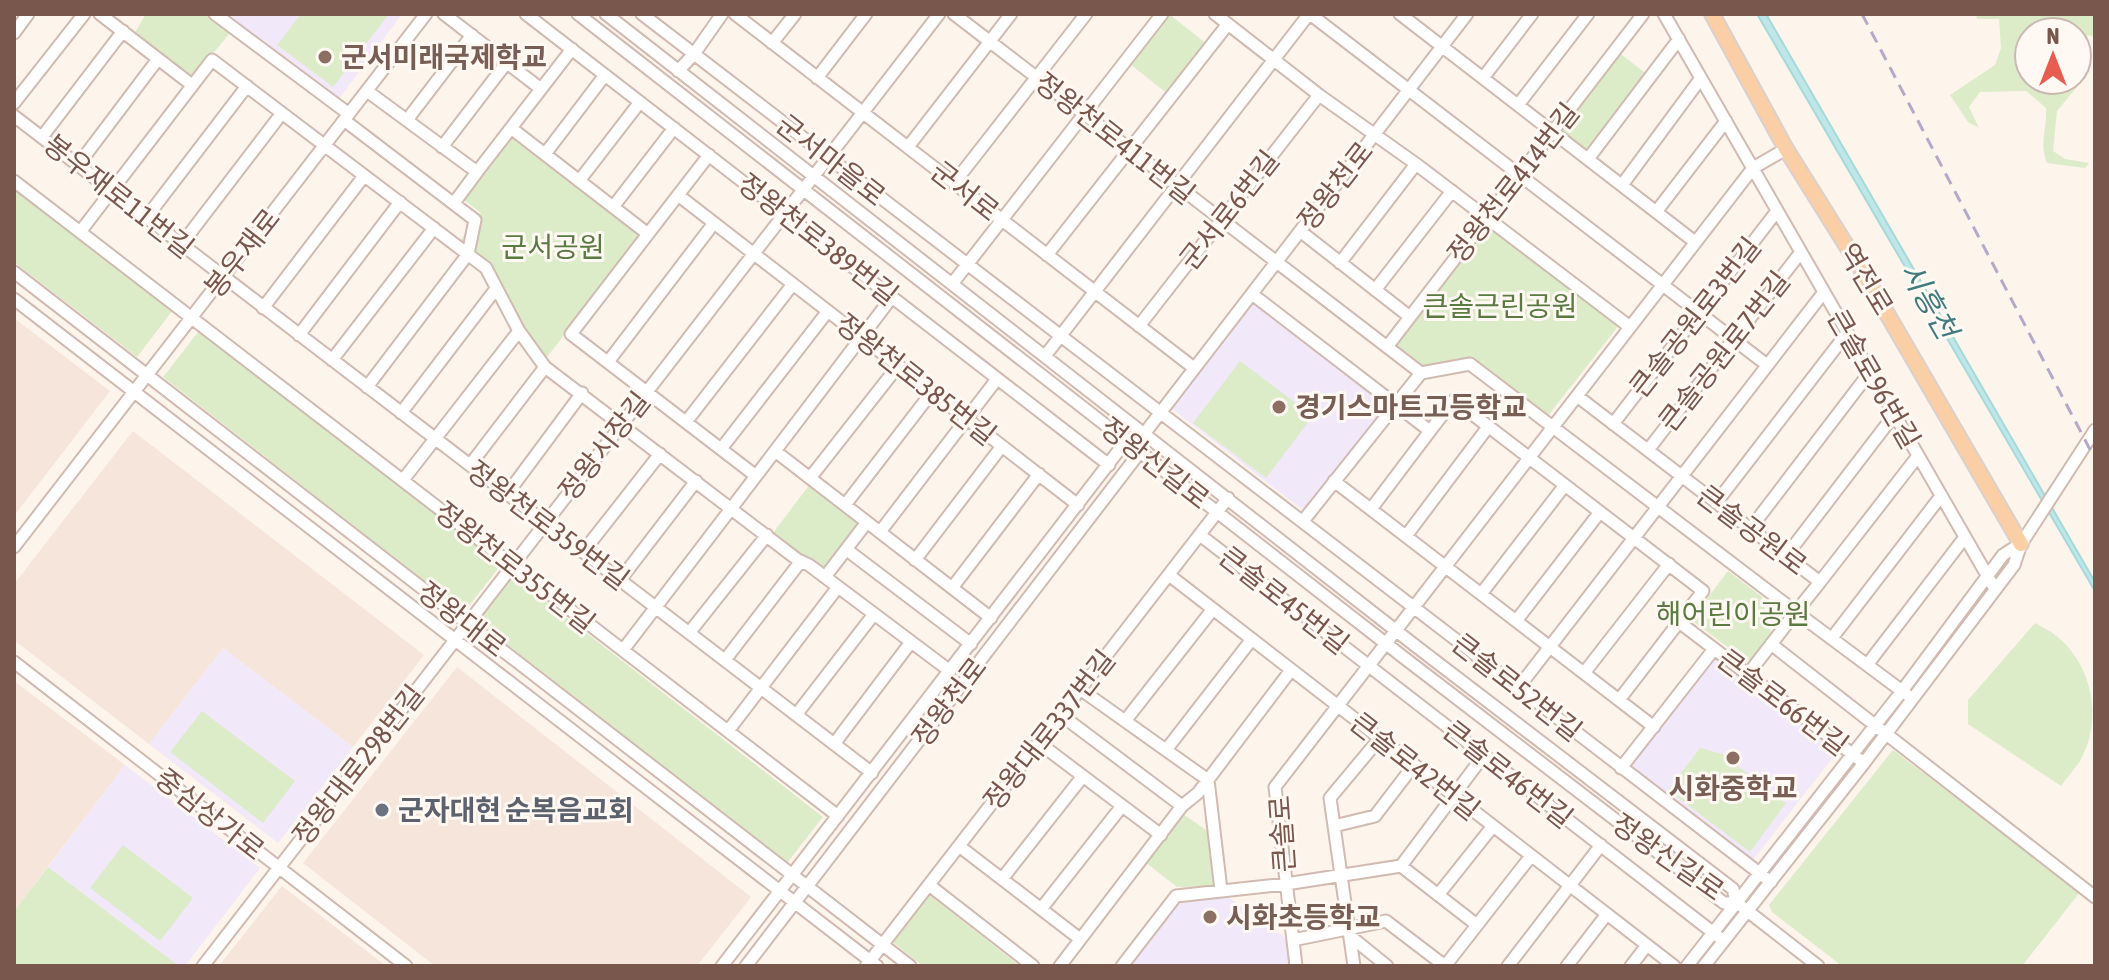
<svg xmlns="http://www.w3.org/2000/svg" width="2109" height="980" viewBox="0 0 2109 980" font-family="'Asap Condensed','Noto Sans KR',sans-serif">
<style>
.residential{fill:#f5e5da}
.education{fill:#f1e8fa}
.green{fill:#dcecc9}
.water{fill:#bfe7e8;stroke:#a5d9da;stroke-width:2}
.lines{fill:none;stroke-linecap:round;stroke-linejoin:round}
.minor-casing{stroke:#d1bab0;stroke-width:15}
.major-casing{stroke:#dad0cd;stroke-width:18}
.minor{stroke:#fff;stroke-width:11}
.major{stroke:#fbcfa5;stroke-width:14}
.rail{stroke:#b5a8c9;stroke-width:3;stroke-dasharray:12 8;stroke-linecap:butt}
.education-dot{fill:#8d6e63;stroke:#fff8f3;stroke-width:3}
.worship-dot{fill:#6b7280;stroke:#fff8f3;stroke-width:3}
.labels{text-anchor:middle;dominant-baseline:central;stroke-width:6;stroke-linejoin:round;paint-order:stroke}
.education-label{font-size:28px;font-weight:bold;fill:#785e54;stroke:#fff8f3;text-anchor:start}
.street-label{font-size:28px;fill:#7a574d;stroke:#fff8f3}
.park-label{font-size:28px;fill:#597a41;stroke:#fff8f3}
.worship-label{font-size:28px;font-weight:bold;fill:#5b616d;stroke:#fff8f3;text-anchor:start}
.water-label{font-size:30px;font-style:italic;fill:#407c7e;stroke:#fff8f3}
</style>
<rect width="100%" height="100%" fill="#fdf4ec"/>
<path class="residential" d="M14 318 110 391 14 516Z
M133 431 424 655 353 747 223 648 149 744 14 640V584Z
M457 667 751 897 697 966H435L303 863Z
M14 681 125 765 14 911Z
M282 886 386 966H219Z"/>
<path class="education" d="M221 14H402L338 100Z
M1253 303 1386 406 1304 511 1171 408Z
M223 648 353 747 278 843 149 744Z
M1714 657 1837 752 1753 860 1630 765Z
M125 765 260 868 185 966H179L48 867Z
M1224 894 1287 939 1290 966H1127L1176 901Z"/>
<path class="green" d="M146 14 211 15 229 34 194 77H189L134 34Z
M301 14H389L333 87 277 45Z
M1169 14 1208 45 1169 95 1130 64Z
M1976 14H2095V36L2080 35 2077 45V32H2029V80H2077V87L2057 111 2053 151 2065 159 2089 163 2085 168 2047 163C2039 143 2047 130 2046 108L2026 91 1980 92 1969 107 1979 128 1968 122 1950 95 1995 65 2001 48 1999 19H1977Z
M1618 52 1648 75 1588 152 1584 153 1559 130Z
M510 135 642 234 544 361 491 265 460 241 481 213 456 194Z
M14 187 173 310 137 357 14 262Z
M1487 221 1620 324 1547 417 1472 359 1419 368 1391 347Z
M199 331 501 565 464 612 163 377Z
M1240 361 1313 416 1266 478 1193 423Z
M810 484 861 523 823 571 773 533Z
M1728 571 1762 597 1771 633 1750 660H1745L1694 622 1693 617Z
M513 576 823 817 787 863 477 621Z
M2035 623C2044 628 2054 633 2061 640 2094 670 2102 722 2080 761 2075 769 2067 777 2061 786L1968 724V700Z
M202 711 295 781 263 823 170 752Z
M1700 748 1722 754 1786 803 1750 852 1668 790Z
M1893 750 2080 892 2022 966H1842L1772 912 1769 905Z
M1183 814 1209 832 1215 886 1177 887 1145 862Z
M123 845 193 898 160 941 90 888Z
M48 867 179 966H14V911Z
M928 894 1020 966H923L891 941Z"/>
<path class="water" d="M1757 14H1766L2095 582V591Z"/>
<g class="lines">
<defs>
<path id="minor" d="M100 14 192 85
M215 14 349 114
M444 14 541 89
M526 14 1109 465
M578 14 1407 660 1724 903 1736 902
M606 14 1417 647 1733 889 1736 902 1818 966
M642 14 1771 882
M735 14 1194 368
M954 14 1421 373
M1215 14 1319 95 1416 164 1630 327
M1310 14 1767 365
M1400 14 1695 242
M1664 14 1995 589
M14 33 28 14
M772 43 795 14
M678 71 694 54 722 14
M817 78 866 14
M1483 78 1532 14
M367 91 477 172 572 49
M14 103 84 14
M1518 105 1588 14
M14 116 872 773
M344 120 475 220 468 254 367 387
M407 120 472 35
M511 128 648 234 571 334 756 476 892 297
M42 137 123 31
M442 147 507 62
M908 147 1011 14
M545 154 605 75
M1588 159 1679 39
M78 165 158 59
M14 181 838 816
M579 181 640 102
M954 183 1086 14
M1622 185 1701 78
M678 195 1078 505
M454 203 477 172
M613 207 674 128
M1656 212 1726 121
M146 218 247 86
M1300 231 1410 317 1643 14
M80 232 212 60 486 268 519 331 545 367 798 560 809 565 950 671
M648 234 709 155
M181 245 282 113
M1047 255 1228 24
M1340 263 1416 164
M14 272 910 966
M952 284 1162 14
M1375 290 1452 191
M1252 294 1430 431 1454 400 1703 591 1679 622 1864 763
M14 299 877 966
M263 308 364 176
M1139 326 1319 95
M299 335 400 202
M1387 347 1410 317
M1045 356 1309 14
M332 360 434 228
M608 362 714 223
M1421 373 1470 364 1796 612 1748 674
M1577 396 1820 582 1796 612 1906 694
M401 413 495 290
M686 422 793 284
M1613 424 1777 211
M721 449 828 311
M1648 450 1801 252
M775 451 991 618
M470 465 545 367
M810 478 898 366
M403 480 519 331
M1334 481 1654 727
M507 494 582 393
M1716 503 1847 333
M845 505 932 392
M1371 509 1430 431
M1303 521 1421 373
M1750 529 1870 372
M880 532 997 379
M1200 535 1724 941
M1406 536 1488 427
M14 547 426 14
M847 550 971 644
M583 552 660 454
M1786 556 1894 415
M915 560 1002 446
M1169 575 1674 966
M825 577 867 522
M620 580 696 481
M1820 582 1918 456
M952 588 1039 474
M1481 594 1565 485
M1516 621 1600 512
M689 633 767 535
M1832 638 1941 496
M1771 644 2095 897
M623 650 756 476
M725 660 801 561
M14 662 406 966
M1867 665 1965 537
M1584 673 1669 564
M1518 688 1824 292
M1080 689 1208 780 1221 890
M1619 700 1679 622
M796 715 874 614
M1061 715 1182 806
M1125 721 1213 609
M728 731 838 587
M1039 743 1161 835
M834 744 911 642
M1166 750 1252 639
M1621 768 1714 649
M1334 826 1375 816 1414 765
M959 846 1080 939
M1401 866 1484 755
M1002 879 1083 776
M929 885 1033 966
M1438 895 1493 826
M1041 909 1122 806
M1350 936 1387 966
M1293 940 1386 921 1445 966
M203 966 939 14
M722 966 1126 441 1133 439
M746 966 1140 452 1144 434 1467 14
M866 966 1228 498
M1060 966 1182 806 1198 793 1291 670
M1122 966 1176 896 1286 884 1401 866 1477 925
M1296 966 1275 787 1753 168 1786 149
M1354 966 1330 798 1380 738
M1445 966 1531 856
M1508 966 1601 845
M1567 966 1607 914
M1631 966 1647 945
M1687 966 1902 691 2003 555 2020 544
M1704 966 1864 763 2014 565 2021 544 2095 430"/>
<path id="major" d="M1712 14 1786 149 1861 269 2021 544"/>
</defs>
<use href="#minor" class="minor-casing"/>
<use href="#major" class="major-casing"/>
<use href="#minor" class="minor"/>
<use href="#major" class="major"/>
<path class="rail" d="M1862 14 2095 459"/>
</g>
<g class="education-dot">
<circle cx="325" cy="57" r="8"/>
<circle cx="1279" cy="407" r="8"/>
<circle cx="1733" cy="758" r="8"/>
<circle cx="1210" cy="917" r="8"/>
</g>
<circle class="worship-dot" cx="382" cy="810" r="8"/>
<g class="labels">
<g class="education-label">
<text x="341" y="57">군서미래국제학교</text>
<text x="1295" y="407">경기스마트고등학교</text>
<text x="1733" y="788" text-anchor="middle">시화중학교</text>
<text x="1226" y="917">시화초등학교</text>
</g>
<g class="street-label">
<text transform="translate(1115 138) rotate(38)">정왕천로411번길</text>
<text transform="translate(831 160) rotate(38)">군서마을로</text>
<text transform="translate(1513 183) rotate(-52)">정왕천로414번길</text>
<text transform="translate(1335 186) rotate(-52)">정왕천로</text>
<text transform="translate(965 191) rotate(38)">군서로</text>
<text transform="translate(119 196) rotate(38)">봉우재로11번길</text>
<text transform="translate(1229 210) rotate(-52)">군서로6번길</text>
<text transform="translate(818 239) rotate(38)">정왕천로389번길</text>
<text transform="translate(242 253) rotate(-52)">봉우재로</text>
<text transform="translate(1866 279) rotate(59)">역전로</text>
<text transform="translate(1695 317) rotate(-52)">큰솔공원로3번길</text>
<text transform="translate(1724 351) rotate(-52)">큰솔공원로7번길</text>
<text transform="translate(916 379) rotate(38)">정왕천로385번길</text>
<text transform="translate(1874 379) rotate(60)">큰솔로96번길</text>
<text transform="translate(604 446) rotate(-52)">정왕시장길</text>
<text transform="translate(1155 463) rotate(38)">정왕신길로</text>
<text transform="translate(548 525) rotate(37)">정왕천로359번길</text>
<text transform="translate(1752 530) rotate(37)">큰솔공원로</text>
<text transform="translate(515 567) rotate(38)">정왕천로355번길</text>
<text transform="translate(1284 600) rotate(38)">큰솔로45번길</text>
<text transform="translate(462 619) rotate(38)">정왕대로</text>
<text transform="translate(1517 687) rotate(38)">큰솔로52번길</text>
<text transform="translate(949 702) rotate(-53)">정왕천로</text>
<text transform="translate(1783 702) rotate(37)">큰솔로66번길</text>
<text transform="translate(1049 730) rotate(-52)">정왕대로337번길</text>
<text transform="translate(358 765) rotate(-52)">정왕대로298번길</text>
<text transform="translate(1415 766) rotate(38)">큰솔로42번길</text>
<text transform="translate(1508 774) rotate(38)">큰솔로46번길</text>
<text transform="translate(210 814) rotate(38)">중심상가로</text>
<text transform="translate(1282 834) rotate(-94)">큰솔로</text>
<text transform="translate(1668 857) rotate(35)">정왕신길로</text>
</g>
<g class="park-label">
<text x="553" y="247">군서공원</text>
<text x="1500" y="306">큰솔근린공원</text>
<text x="1733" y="614">해어린이공원</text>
</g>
<g class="worship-label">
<text x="398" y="810">군자대현 순복음교회</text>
</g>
<g class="water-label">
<text transform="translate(1929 300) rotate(60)">시흥천</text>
</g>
</g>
<rect width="2109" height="980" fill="none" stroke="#7a574d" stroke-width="32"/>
<g transform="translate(2053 56)"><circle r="38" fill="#fff8f3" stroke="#cab8b1" stroke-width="2"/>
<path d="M0-6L14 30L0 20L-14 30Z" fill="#e75e51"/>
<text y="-12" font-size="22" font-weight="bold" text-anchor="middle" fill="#7a574d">N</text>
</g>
</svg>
